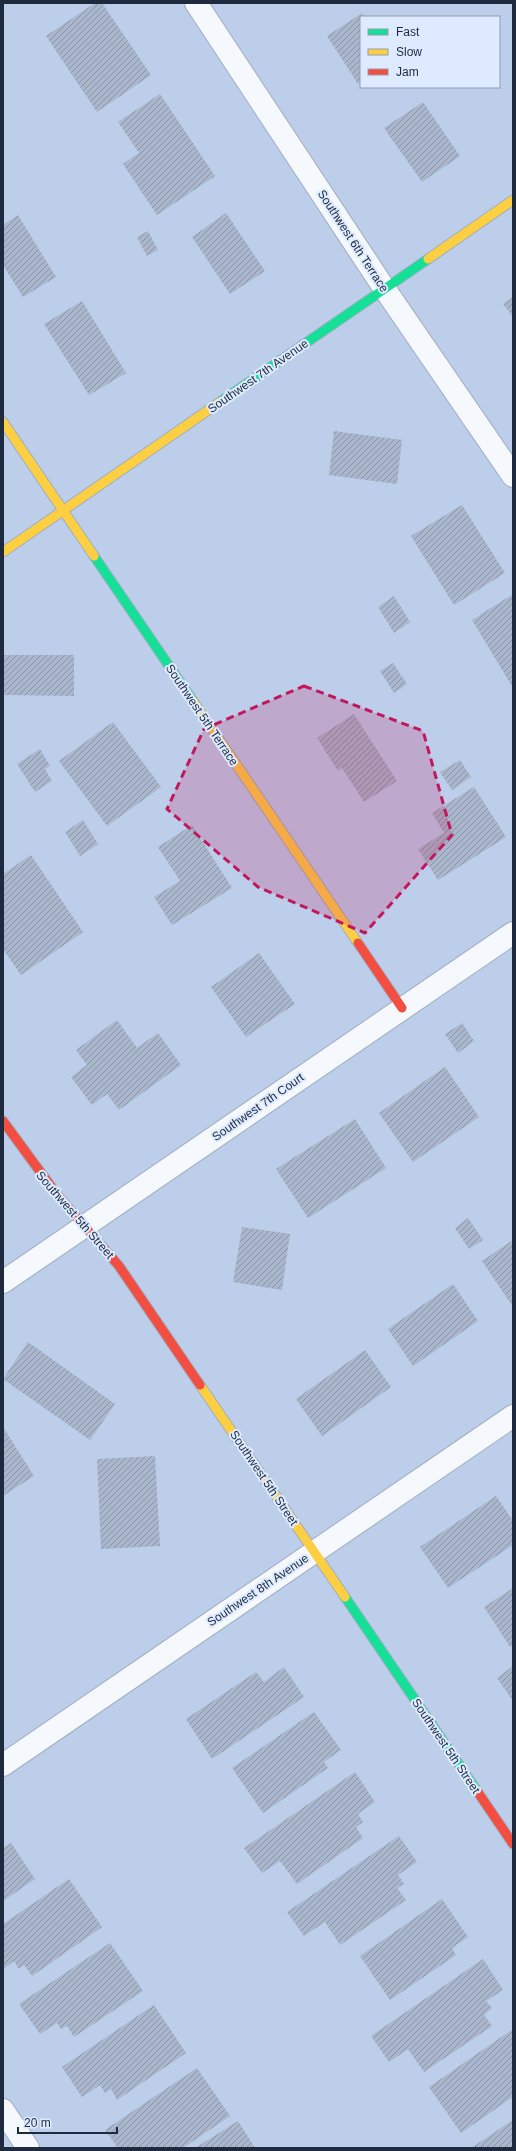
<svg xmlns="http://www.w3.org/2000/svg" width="516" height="2151" viewBox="0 0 516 2151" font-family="Helvetica,sans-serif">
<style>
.building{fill:url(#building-hatch)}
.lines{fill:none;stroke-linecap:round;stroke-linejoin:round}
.street-casing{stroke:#9fadc2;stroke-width:24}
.fast-casing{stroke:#9fadc2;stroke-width:11}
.slow-casing{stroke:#9fadc2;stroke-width:11}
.jam-casing{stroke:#9fadc2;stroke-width:11}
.street{stroke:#f5f8fc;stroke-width:22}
.fast{stroke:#16e098;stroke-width:9}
.slow{stroke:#ffcf43;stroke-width:9}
.jam{stroke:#f24e42;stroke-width:9}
.marked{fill:#c2185b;fill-opacity:0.2;stroke:#c2185b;stroke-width:3;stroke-dasharray:8 5;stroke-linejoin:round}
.labels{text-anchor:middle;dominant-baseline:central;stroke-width:4;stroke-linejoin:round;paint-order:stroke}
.street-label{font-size:12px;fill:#1e2a3d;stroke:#ddeaff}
</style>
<defs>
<pattern id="building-hatch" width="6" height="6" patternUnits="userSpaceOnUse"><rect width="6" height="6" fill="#a9b6cc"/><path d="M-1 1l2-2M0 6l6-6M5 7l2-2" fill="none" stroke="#8994a7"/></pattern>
</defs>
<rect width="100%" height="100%" fill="#bdceea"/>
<path class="building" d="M95 3H102L151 75 97 112 46 36Z
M362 13 364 17H361V82L358 84 327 36Z
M160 94 215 176 157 215 123 164 139 153 118 122Z
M423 102 460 156 422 182 384 128Z
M226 213 265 271 230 294 192 237Z
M18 215 56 277 23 297 3 265V225Z
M148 231 158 250 147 256 137 237Z
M513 297V317L503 304Z
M82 301 126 373 89 395 44 324Z
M334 431 402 440 397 484 329 475Z
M462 505 505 573 454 605 411 536Z
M513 594V688L472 620Z
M394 596 410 622 394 633 378 607Z
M3 655H74V696L3 695Z
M393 663 407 684 394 693 380 671Z
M354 714 397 781 364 802 342 768 338 771 317 738Z
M113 722 161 787 107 826 59 761Z
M40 749 50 766 45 769 52 781 35 792 17 764Z
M460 760 471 777 452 790 440 772Z
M474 787 506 837 438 880 418 849 444 833 432 813Z
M83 820 98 844 80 856 65 832Z
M192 825 232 888 172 925 154 897 180 881 158 847Z
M31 855 83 932 21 975 3 949V874Z
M259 953 295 1004 246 1037 211 987Z
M117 1020 137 1048 158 1033 181 1065 119 1110 107 1094 92 1105 71 1077 87 1065 76 1050Z
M462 1023 474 1041 458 1053 445 1034Z
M445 1067 479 1117 413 1162 379 1113Z
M355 1119 386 1168 308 1218 276 1169Z
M468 1218 483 1240 469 1249 455 1228Z
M242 1227 290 1234 282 1290 233 1282Z
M513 1240V1307L482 1261Z
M453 1284 478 1321 413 1366 388 1329Z
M28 1342 115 1404 90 1440 3 1379Z
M365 1350 391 1387 322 1436 296 1399Z
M3 1427 34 1476 3 1496Z
M155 1456 160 1546 101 1549 97 1459Z
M496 1496 513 1521V1545L448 1588 420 1547Z
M513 1588V1645L510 1647 484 1607Z
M513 1666V1701L497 1678Z
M284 1667 304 1697 212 1759 186 1719 256 1672 264 1682Z
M314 1712 341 1750 324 1762 328 1768 263 1813 232 1768Z
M355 1772 375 1802 358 1814 363 1822 356 1827 363 1838 297 1884 280 1861 262 1873 244 1848Z
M399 1836 417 1862 398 1875 404 1884 397 1888 406 1900 340 1945 325 1922 304 1936 287 1912Z
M11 1843 35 1879 3 1901V1848Z
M69 1879 102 1927 32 1976 24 1965 19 1969 14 1961 3 1969V1924Z
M442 1899 468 1937 452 1948 456 1955 390 2000 360 1956Z
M110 1943 143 1991 74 2037 67 2026 61 2029 57 2023 40 2034 19 2004Z
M483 1959 503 1990 486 2001 492 2008 484 2015 492 2026 424 2072 408 2049 389 2062 371 2036Z
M154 2005 186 2053 117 2100 111 2089 105 2093 100 2085 82 2097 62 2067Z
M513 2029V2097L461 2133 429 2087Z
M197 2068 230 2116 183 2148H118L105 2130Z
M513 2120V2148H471Z
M238 2121 255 2148H195Z"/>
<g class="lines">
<defs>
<path id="street" d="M196 3 384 288 513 476
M3 1282 513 933
M3 1765 513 1416
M3 2110 28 2148"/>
<path id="fast" d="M220 402 428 259
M94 556 193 701
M345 1597 477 1791"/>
<path id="slow" d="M428 259 513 200
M3 422 94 556
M3 552 220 402
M193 701 358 943
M200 1385 345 1597"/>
<path id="jam" d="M358 943 402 1008
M3 1121 58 1196 119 1266 200 1385
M477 1791 513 1844"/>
</defs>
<use href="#street" class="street-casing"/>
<use href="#fast" class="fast-casing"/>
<use href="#slow" class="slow-casing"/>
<use href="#jam" class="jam-casing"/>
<use href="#street" class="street"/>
<use href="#fast" class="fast"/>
<use href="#slow" class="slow"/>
<use href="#jam" class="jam"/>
</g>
<path class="marked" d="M304 686 423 731 452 835 365 933 258 887 167 809 204 729Z"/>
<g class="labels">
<g class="street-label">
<text transform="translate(353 241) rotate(57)">Southwest 6th Terrace</text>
<text transform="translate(258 376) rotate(-35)">Southwest 7th Avenue</text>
<text transform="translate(202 715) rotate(56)">Southwest 5th Terrace</text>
<text transform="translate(258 1107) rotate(-35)">Southwest 7th Court</text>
<text transform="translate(75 1215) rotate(49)">Southwest 5th Street</text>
<text transform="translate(264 1478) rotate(56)">Southwest 5th Street</text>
<text transform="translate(258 1590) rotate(-34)">Southwest 8th Avenue</text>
<text transform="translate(446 1746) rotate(56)">Southwest 5th Street</text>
</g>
</g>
<rect width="516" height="2151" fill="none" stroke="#1e2a3d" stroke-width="8"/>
<rect x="360" y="16" width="140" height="72" fill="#ddeaff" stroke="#919db1"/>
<rect x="368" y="29" width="20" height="6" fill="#16e098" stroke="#919db1"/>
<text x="396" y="36" font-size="12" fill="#1e2a3d">Fast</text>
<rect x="368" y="49" width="20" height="6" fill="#ffcf43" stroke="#919db1"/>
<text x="396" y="56" font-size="12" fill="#1e2a3d">Slow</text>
<rect x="368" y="69" width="20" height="6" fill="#f24e42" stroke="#919db1"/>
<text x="396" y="76" font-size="12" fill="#1e2a3d">Jam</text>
<path d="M18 2127v6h99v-6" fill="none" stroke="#1e2a3d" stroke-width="2"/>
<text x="24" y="2127" font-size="12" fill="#1e2a3d" stroke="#ddeaff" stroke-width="3" paint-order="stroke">20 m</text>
</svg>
